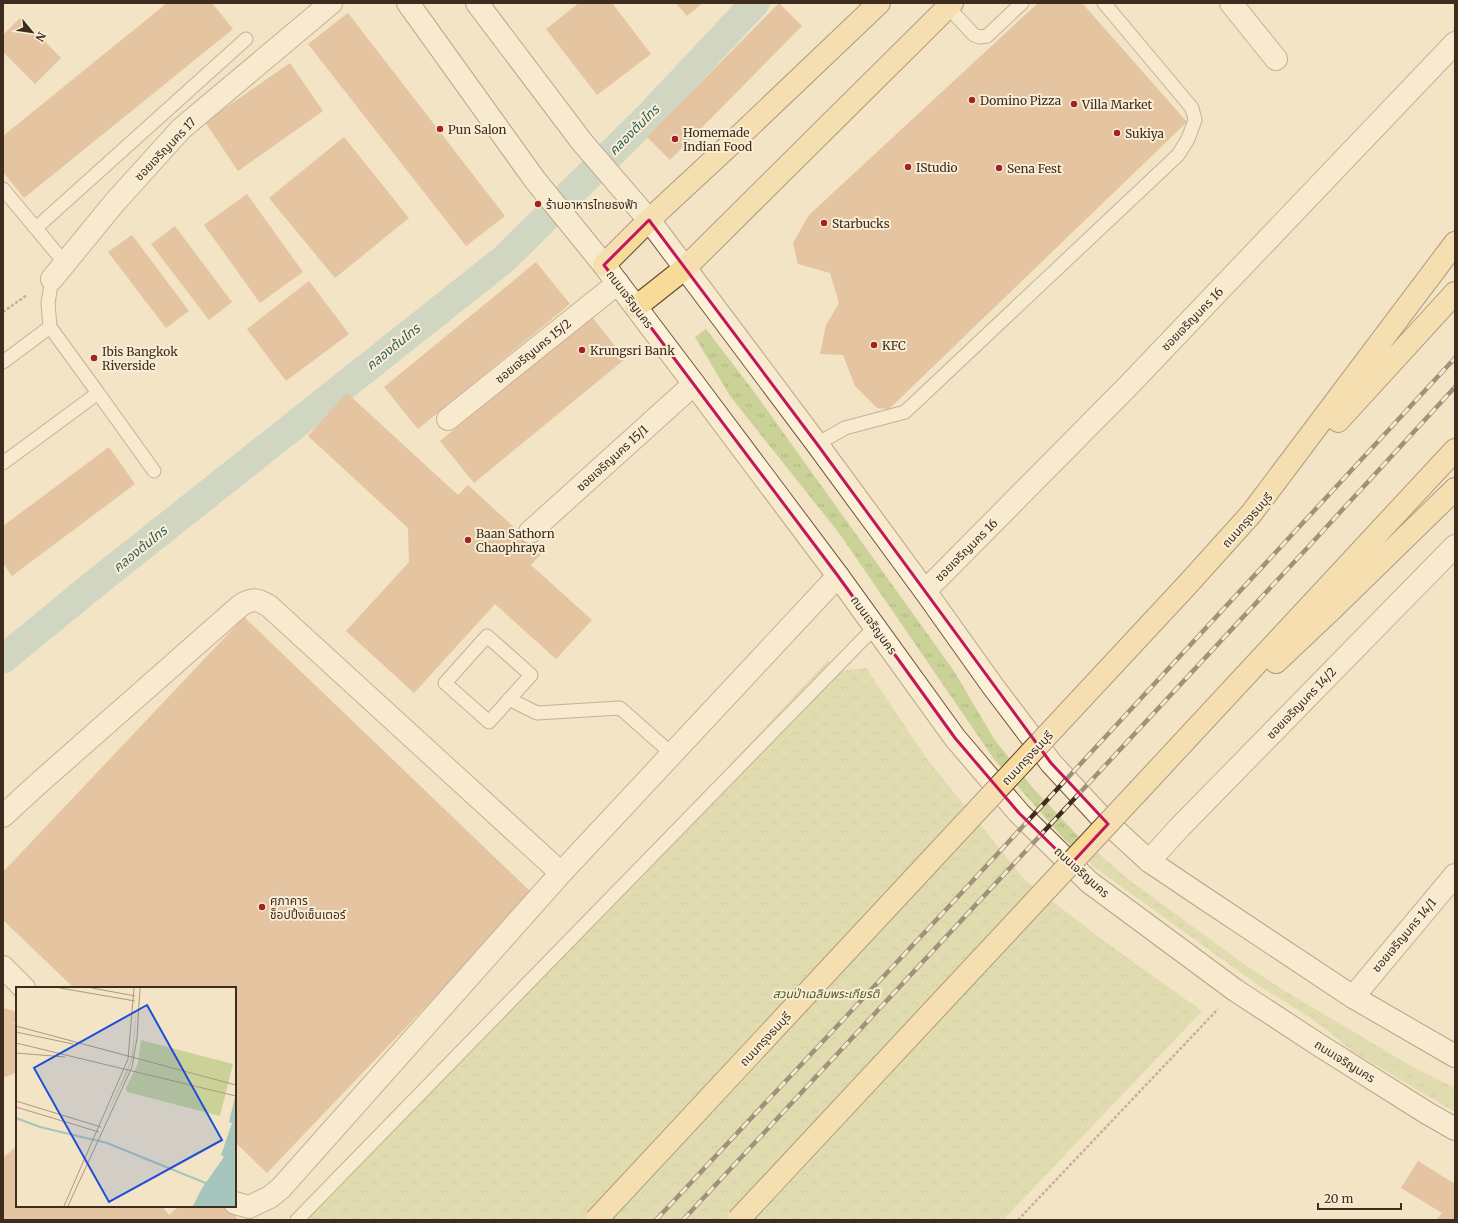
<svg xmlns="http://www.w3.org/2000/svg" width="1458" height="1223" viewBox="0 0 1458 1223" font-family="Merriweather,'Noto Sans Thai',serif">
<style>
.grass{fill:url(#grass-tufts)}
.park{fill:url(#park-crowns)}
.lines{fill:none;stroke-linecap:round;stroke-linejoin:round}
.canal{stroke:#a6c5bc;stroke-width:29}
.building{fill:#d39d77}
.service-casing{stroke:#8f7558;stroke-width:15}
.minor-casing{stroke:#8f7558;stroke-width:24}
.secondary-casing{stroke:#71563c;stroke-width:24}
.primary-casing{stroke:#5c432d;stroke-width:24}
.path{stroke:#8f7558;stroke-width:2.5;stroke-dasharray:3 2;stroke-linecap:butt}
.service{stroke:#fcf1d9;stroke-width:13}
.minor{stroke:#fcf1d9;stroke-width:22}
.secondary{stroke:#fcf1d9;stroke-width:22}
.primary{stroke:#f8da99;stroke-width:22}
.rail-casing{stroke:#3e2d1e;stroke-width:4.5}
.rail{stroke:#f9eed5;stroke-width:3;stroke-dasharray:9;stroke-linecap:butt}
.primary-bridge-casing{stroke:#5c432d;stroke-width:24;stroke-linecap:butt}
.primary-bridge{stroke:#f8da99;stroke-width:22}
.marked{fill:none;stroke:#c2185b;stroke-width:3;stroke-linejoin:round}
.poi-dot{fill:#a32325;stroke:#f9eed5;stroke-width:1.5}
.labels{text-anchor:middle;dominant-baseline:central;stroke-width:4;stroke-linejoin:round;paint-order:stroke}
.poi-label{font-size:12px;fill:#3e2d1e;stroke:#f9eed5;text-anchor:start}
.street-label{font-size:12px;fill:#3e2d1e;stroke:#f9eed5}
.park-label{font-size:12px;font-style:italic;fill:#4e5c22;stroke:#f9eed5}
.water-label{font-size:13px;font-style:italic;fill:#2c5e5b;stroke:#f9eed5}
.inset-river{fill:none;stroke:#a6c5bc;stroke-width:2}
.inset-road{fill:none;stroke:#aa9b82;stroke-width:1}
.view{fill:#1d4ed8;fill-opacity:0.15;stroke:#1d4ed8;stroke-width:2}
.inset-edge{fill:none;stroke:#3e2d1e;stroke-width:2}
</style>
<defs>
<pattern id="grass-tufts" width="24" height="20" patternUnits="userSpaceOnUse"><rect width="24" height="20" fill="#cbd297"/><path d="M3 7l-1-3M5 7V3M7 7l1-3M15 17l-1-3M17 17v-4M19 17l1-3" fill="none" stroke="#afb582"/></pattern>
<pattern id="park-crowns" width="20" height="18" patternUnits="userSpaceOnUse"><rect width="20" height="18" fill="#cbd297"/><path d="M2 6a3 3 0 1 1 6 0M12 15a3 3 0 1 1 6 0" fill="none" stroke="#afb582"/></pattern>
</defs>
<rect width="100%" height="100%" fill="#f2e4c4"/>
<path class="grass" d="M706 329 752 389 954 671 994 739 1033 788 1077 835 1128 879 1241 962 1283 990 1411 1066 1455 1088V1112L1352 1051 1331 1033 1309 1017 1258 985 1094 867 1064 839 994 759 839 533 730 396 695 337Z"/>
<path class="park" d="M828 660 837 671 866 668 927 759 1025 880 1104 941 1202 1011 1003 1220H303Z"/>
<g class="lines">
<path class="canal" d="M3 659 97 582 504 259 648 117 755 3"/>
</g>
<path class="building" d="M167 3H212L233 29 24 198 3 172V136Z
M579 3H612L651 54 597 95 546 29Z
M676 3H703L687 16Z
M779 3 802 26 670 160 647 137Z
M1038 3H1082L1187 122 889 409 877 408 855 386 843 355 820 354 826 325 839 303 830 273 798 264 793 243 809 215Z
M348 13 505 216 466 246 308 44Z
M21 17 61 58 35 84 3 52V35Z
M290 63 323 111 238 171 205 122Z
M344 137 409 218 335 278 269 198Z
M247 194 303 272 260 303 204 225Z
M175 226 232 302 209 320 151 244Z
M132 235 189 311 166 328 108 252Z
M536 262 570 304 418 429 384 387Z
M309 281 349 334 286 381 247 329Z
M592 317 625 359 474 483 440 441Z
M347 393 458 495 468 485 542 553 531 565 592 620 556 659 495 604 414 693 346 631 409 562 408 528 308 436Z
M109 447 135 484 12 576 3 563V526Z
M244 617 533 894 267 1173 235 1142V988H74L3 920V872Z
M3 1008 17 1012V1020L13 1024 17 1026V1075L15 1073 3 1078Z
M17 1146V1206H162L169 1215 179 1206H226L239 1220H3V1158Z
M1418 1161 1455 1184V1220H1436L1442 1213 1401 1188Z"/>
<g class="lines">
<defs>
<path id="service" d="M948 7 974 35 980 37 987 36 1022 3
M3 189 64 262
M36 228 246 39
M50 327 48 303 52 279
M3 362 50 327
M98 393 154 471
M817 444 845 428 905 412 1178 155 1188 139 1195 120 1192 108 1104 3
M3 463 98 393 50 327
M487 636 531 675 489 722 445 683Z
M509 699 537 713 620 708 672 754
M297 1220 875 627"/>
<path id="minor" d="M1231 3 1276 59
M52 279 115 202 181 129 331 3
M448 419 618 283
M530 532 694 384
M925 591 1128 386 1455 43
M3 816 40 782 241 605C253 598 257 599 269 606L561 873 838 576
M1149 861 1179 828 1455 546
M3 967 24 988
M1353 997 1455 875
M235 1203 249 1207 270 1197 281 1188 561 873"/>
<path id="secondary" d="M408 3 535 180 604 265 694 384 838 576 955 738 1019 813 1089 882 1235 990 1319 1045 1427 1113 1455 1129
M477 3 582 142 649 220 817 444 925 591 992 685 1051 763 1101 817 1149 861 1195 892 1353 997 1455 1056"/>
<path id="primary" d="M604 265 649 220 733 142 879 3
M636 307 684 269 952 3
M1338 421 1455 293
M1251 514 1455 243
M1276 662 1331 610 1455 489
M1140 789 1455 450"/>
</defs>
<use href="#service" class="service-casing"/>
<use href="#minor" class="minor-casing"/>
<use href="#secondary" class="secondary-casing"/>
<use href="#primary" class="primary-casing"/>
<path class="path" d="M3 312 27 295
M1018 1220 1218 1009"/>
<use href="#service" class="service"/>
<use href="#minor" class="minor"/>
<use href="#secondary" class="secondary"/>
<use href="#primary" class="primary"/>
<defs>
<path id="rail" d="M656 1220 954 901 1455 358
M683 1220 1310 545 1455 387"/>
</defs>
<use href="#rail" class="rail-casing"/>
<use href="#rail" class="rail"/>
<defs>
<path id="primary-bridge" d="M596 1220 1187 585 1251 514
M738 1220 1140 789"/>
</defs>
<use href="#primary-bridge" class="primary-bridge-casing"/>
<use href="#primary-bridge" class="primary-bridge"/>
</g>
<path d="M0 0H1458V1223H0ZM649 220 817 444 1051 763 1108 824 1071 864 1019 813 955 738 838 576 604 265Z" fill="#f2e4c4" fill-opacity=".55" fill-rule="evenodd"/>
<path class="marked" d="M649 220 817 444 1051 763 1108 824 1071 864 1019 813 955 738 838 576 604 265Z"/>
<g class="poi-dot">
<circle cx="972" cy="100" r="4"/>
<circle cx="1074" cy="104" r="4"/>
<circle cx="440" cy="129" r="4"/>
<circle cx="1117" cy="133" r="4"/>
<circle cx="675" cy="139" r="4"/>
<circle cx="908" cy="167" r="4"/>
<circle cx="999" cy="168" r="4"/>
<circle cx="538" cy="204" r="4"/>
<circle cx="824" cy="223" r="4"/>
<circle cx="874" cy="345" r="4"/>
<circle cx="582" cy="350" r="4"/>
<circle cx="94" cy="358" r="4"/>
<circle cx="468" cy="540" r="4"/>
<circle cx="262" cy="907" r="4"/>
</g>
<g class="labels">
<g class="poi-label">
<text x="980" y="100">Domino Pizza</text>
<text x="1082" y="104">Villa Market</text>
<text x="448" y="129">Pun Salon</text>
<text x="683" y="132">Homemade<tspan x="683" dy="14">Indian Food</tspan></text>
<text x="1125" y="133">Sukiya</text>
<text x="916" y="167">IStudio</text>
<text x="1007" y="168">Sena Fest</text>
<text x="546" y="204">ร้านอาหารไทยธงฟ้า</text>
<text x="832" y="223">Starbucks</text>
<text x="882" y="345">KFC</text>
<text x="590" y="350">Krungsri Bank</text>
<text x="102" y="351">Ibis Bangkok<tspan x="102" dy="14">Riverside</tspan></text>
<text x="476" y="533">Baan Sathorn<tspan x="476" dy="14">Chaophraya</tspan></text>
<text x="270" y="900">ศุภาคาร<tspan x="270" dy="14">ช็อปปิ้งเซ็นเตอร์</tspan></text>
</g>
<g class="street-label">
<text transform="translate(165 149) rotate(-46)">ซอยเจริญนคร 17</text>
<text transform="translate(630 299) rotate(53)">ถนนเจริญนคร</text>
<text transform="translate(1192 319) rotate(-46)">ซอยเจริญนคร 16</text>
<text transform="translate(533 351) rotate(-39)">ซอยเจริญนคร 15/2</text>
<text transform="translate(612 458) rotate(-42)">ซอยเจริญนคร 15/1</text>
<text transform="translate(1247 520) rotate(-48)">ถนนกรุงธนบุรี</text>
<text transform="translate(966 550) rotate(-45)">ซอยเจริญนคร 16</text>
<text transform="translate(874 625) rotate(54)">ถนนเจริญนคร</text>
<text transform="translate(1301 703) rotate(-46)">ซอยเจริญนคร 14/2</text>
<text transform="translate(1027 758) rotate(-47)">ถนนกรุงธนบุรี</text>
<text transform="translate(1082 872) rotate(42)">ถนนเจริญนคร</text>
<text transform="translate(1404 935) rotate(-50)">ซอยเจริญนคร 14/1</text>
<text transform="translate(765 1039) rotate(-47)">ถนนกรุงธนบุรี</text>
<text transform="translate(1345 1061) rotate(32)">ถนนเจริญนคร</text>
</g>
<g class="park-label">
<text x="826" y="993">สวนป่าเฉลิมพระเกียรติ</text>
</g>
<g class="water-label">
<text transform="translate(634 130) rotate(-45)">คลองต้นไทร</text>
<text transform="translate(393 347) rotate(-39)">คลองต้นไทร</text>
<text transform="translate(140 549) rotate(-39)">คลองต้นไทร</text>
</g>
</g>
<g transform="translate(16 987)">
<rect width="220" height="220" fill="#f2e4c4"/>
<path d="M121 19 117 70 112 85 88 134 115 73Z" fill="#cbd297"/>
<path d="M125 53 217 77 204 129 111 105 110 101 122 76Z" fill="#cbd297"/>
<path d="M220 106V219H177L186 201 208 170 205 168 216 136 213 135Z" fill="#a6c5bc"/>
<path class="inset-river" d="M0 131 24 140 91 156 192 197"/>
<path class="inset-road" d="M44 1 119 14M76 1 119 9M0 39 220 98M0 45 57 57M0 56 220 109M0 66 49 70M0 114 85 140M0 120 83 145M48 219 112 72 118 1M52 219 116 80 121 51 124 1"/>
<path class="view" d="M131 18 206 153 93 215 18 81Z"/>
<rect width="220" height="220" class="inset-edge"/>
</g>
<rect width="1458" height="1223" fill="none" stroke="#3e2d1e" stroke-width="8"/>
<g transform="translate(32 32) rotate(119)" stroke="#f9eed5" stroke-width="3" paint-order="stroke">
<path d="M0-3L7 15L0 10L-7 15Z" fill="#3e2d1e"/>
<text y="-6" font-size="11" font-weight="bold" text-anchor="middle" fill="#3e2d1e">N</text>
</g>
<path d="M1318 1203v6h83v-6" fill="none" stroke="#3e2d1e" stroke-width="2"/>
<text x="1324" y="1203" font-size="12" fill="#3e2d1e" stroke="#f9eed5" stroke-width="3" paint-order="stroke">20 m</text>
</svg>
